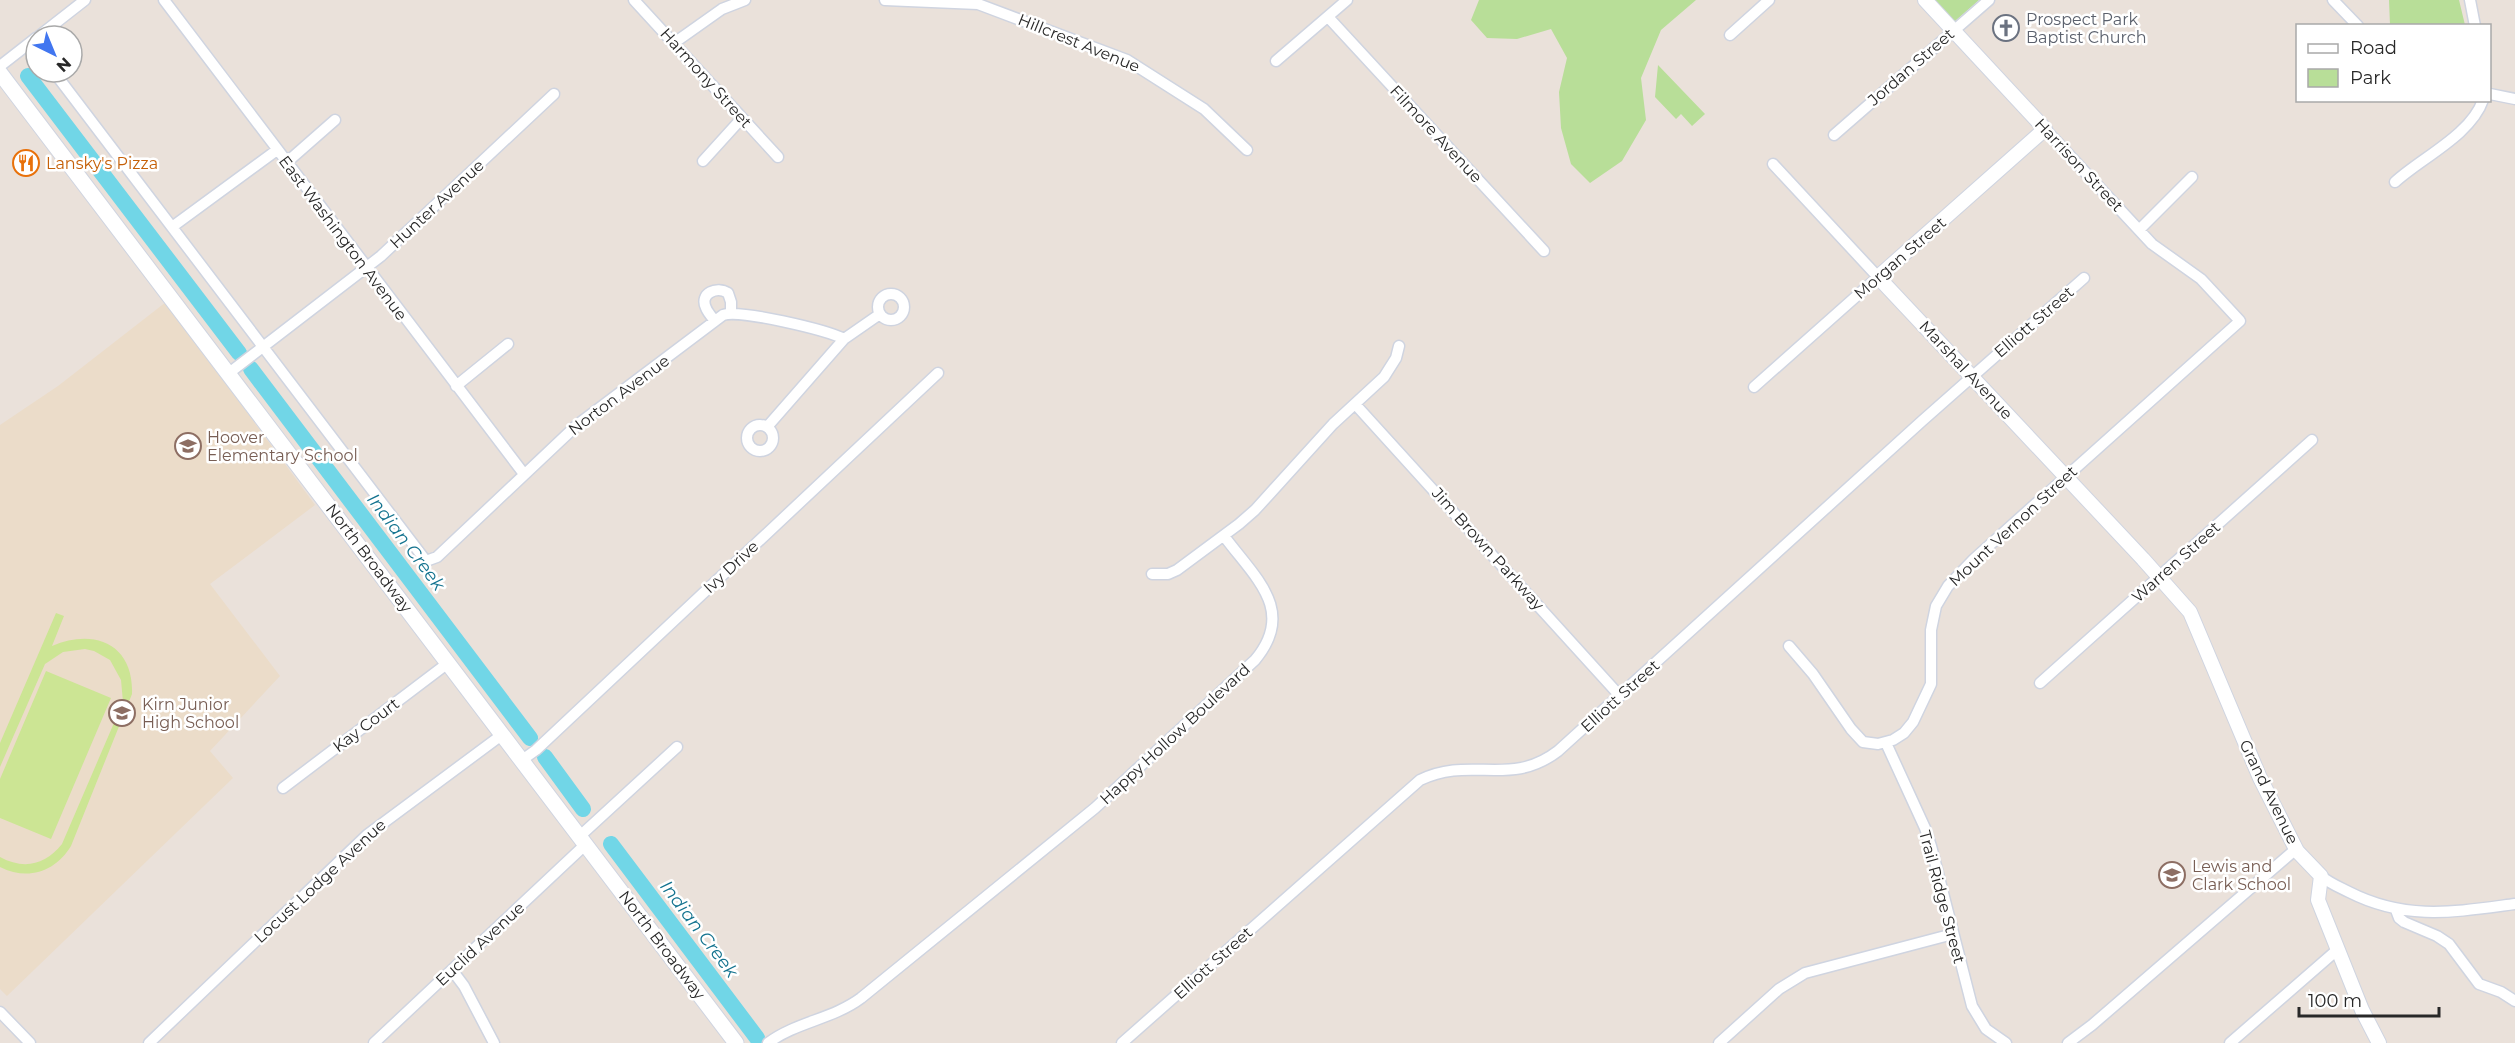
<svg xmlns="http://www.w3.org/2000/svg" width="2515" height="1043" viewBox="0 0 2515 1043" font-family="Montserrat,sans-serif">
<style>
.education{fill:#ebdcc9}
.green{fill:#b8de98}
.pitch{fill:#cce594}
.lines{fill:none;stroke-linecap:round;stroke-linejoin:round}
.river{stroke:#71d6e7;stroke-width:16}
.minor-casing{stroke:#cfd4e0;stroke-width:13}
.tertiary-casing{stroke:#cfd4e0;stroke-width:16}
.secondary-casing{stroke:#cfd4e0;stroke-width:17}
.minor{stroke:#fff;stroke-width:10}
.tertiary{stroke:#fff;stroke-width:14}
.secondary{stroke:#fff;stroke-width:15}
.labels{text-anchor:middle;dominant-baseline:central;stroke-width:5;stroke-linejoin:round;paint-order:stroke}
.worship-label{font-size:16px;fill:#5b616d;stroke:#fff;text-anchor:start}
.street-label{font-size:16px;fill:#282828;stroke:#fff}
.food-label{font-size:16px;fill:#c56008;stroke:#fff;text-anchor:start}
.education-label{font-size:16px;fill:#785e54;stroke:#fff;text-anchor:start}
.water-label{font-size:18px;font-style:italic;fill:#14738f;stroke:#fff}
</style>
<rect width="100%" height="100%" fill="#eae1da"/>
<path class="education" d="M166 302 315 505 210 584 280 676 210 751 233 778 7 996 0 989V425L58 386Z"/>
<path class="green" d="M1479 0H1696L1661 30 1641 78 1646 120 1622 161 1590 183 1571 164 1561 128 1559 92 1567 58 1551 29 1517 39 1487 38 1471 20Z
M1935 0H1979L1954 22Z
M2389 0H2459L2465 25H2390Z
M1658 65 1705 114 1692 126 1681 114 1676 119 1655 97Z"/>
<path class="pitch" d="M56 613 64 616 52 646C94 628 134 644 132 694L71 846C55 872 28 881 0 867V857C24 870 45 865 62 844L123 702 121 680 110 660 94 651 85 649 63 652 45 664 0 767V743Z
M46 671 111 698 51 839 0 818V779Z"/>
<g class="lines">
<path class="river" d="M28 76 239 353
M251 369 530 738
M545 757 583 809
M611 844 757 1038"/>
<defs>
<path id="minor" d="M164 0 524 474
M634 0 778 157
M885 0 978 4 1127 60 1204 109 1247 150
M2333 0 2358 26
M2470 0 2475 26
M1328 17 1544 251
M1730 35 1769 0
M39 36 85 0
M674 43 722 9 745 0
M1276 61 1347 0
M0 66 36 38
M54 72 426 561 437 557 577 425 723 315C739 309 827 330 844 339
M2490 94 2515 99
M1834 135 1989 0
M703 161 742 118
M286 163 335 120
M2395 182C2421 158 2471 135 2483 100
M172 227 277 150
M2139 230 2192 177
M878 307a13 13 0 1 1 26 0a13 13 0 1 1-26 0Z
M715 321C712 317 708 313 706 308 699 293 717 286 728 293L731 302V312
M229 373 381 256 554 94
M456 386 508 344
M1754 387 1878 277 1773 164
M1355 404 1620 696
M747 438a13 13 0 1 1 26 0a13 13 0 1 1-26 0Z
M767 427 844 339 880 314
M1152 574H1168L1177 570 1239 524 1255 510 1333 424 1384 377 1396 358 1399 346
M1789 646 1813 674 1851 729 1863 742 1878 744 1893 740 1904 733 1913 722 1931 684V630L1936 606 1948 586 1974 559 2240 321 2201 279 2152 244 2045 129
M2040 683 2312 440
M1886 743 1925 828 1931 846 1972 1006 1986 1029 2006 1043
M522 760 536 750 938 373
M283 788 448 663
M580 836 677 747
M2321 876C2329 883 2339 887 2349 892 2406 921 2454 912 2515 904
M2396 910 2399 918 2404 922 2437 936 2449 944 2479 984 2501 992 2515 1001
M452 970 464 986 494 1043
M0 1012 30 1043
M149 1043 367 835 503 734
M374 1043 586 844
M768 1043C796 1022 833 1019 861 998L1095 808 1255 660C1297 610 1254 577 1224 536
M1122 1043 1420 780C1471 755 1510 788 1558 751L1922 421 2084 278
M1719 1043 1779 989 1805 973 1953 934
M2068 1043 2092 1025 2296 849
M2230 1043 2337 950"/>
<path id="tertiary" d="M1925 0 2045 129 1878 277 2143 559 2190 612 2260 778 2297 851 2321 876 2318 900 2362 1010 2379 1043"/>
<path id="secondary" d="M0 73 736 1043"/>
</defs>
<use href="#minor" class="minor-casing"/>
<use href="#tertiary" class="tertiary-casing"/>
<use href="#secondary" class="secondary-casing"/>
<use href="#minor" class="minor"/>
<use href="#tertiary" class="tertiary"/>
<use href="#secondary" class="secondary"/>
</g>
<defs>
<symbol id="church-ring" viewBox="-11 -11 22 22"><circle r="9.5" fill="#fff" stroke="#6b7280" stroke-width="1.5"/><path d="M-1.2-6h2.4v3.5h3.3v2.4h-3.3V6h-2.4V-.1h-3.3v-2.4h3.3Z" fill="#6b7280"/></symbol>
<symbol id="restaurant-ring" viewBox="-11 -11 22 22"><circle r="9.5" fill="#fff" stroke="#e8710a" stroke-width="1.5"/><path d="M-5-6h1v4h1v-4h1v4h1v-4h1v5L-1.5 .5V6h-2V.5L-5-1ZM5-6V6H3V1.5H1.5Q1.5-4 5-6Z" fill="#e8710a"/></symbol>
<symbol id="school-ring" viewBox="-11 -11 22 22"><circle r="9.5" fill="#fff" stroke="#8d6e63" stroke-width="1.5"/><path d="M0-5L7-2L0 1L-7-2ZM-4 1L0 2.5L4 1V4Q0 6-4 4Z" fill="#8d6e63"/></symbol>
</defs>
<g fill-rule="evenodd">
<use href="#church-ring" x="1991" y="13" width="30" height="30"/>
<use href="#restaurant-ring" x="11" y="148" width="30" height="30"/>
<use href="#school-ring" x="173" y="431" width="30" height="30"/>
<use href="#school-ring" x="107" y="698" width="30" height="30"/>
<use href="#school-ring" x="2157" y="860" width="30" height="30"/>
</g>
<g class="labels">
<g class="worship-label">
<text x="2026" y="19">Prospect Park<tspan x="2026" dy="18">Baptist Church</tspan></text>
</g>
<g class="street-label">
<text transform="translate(1079 43) rotate(22)">Hillcrest Avenue</text>
<text transform="translate(1911 67) rotate(-41)">Jordan Street</text>
<text transform="translate(706 78) rotate(48)">Harmony Street</text>
<text transform="translate(1436 134) rotate(47)">Filmore Avenue</text>
<text transform="translate(2079 165) rotate(47)">Harrison Street</text>
<text transform="translate(437 204) rotate(-43)">Hunter Avenue</text>
<text transform="translate(343 238) rotate(53)">East Washington Avenue</text>
<text transform="translate(1900 258) rotate(-41)">Morgan Street</text>
<text transform="translate(2034 322) rotate(-41)">Elliott Street</text>
<text transform="translate(1966 370) rotate(47)">Marshal Avenue</text>
<text transform="translate(619 395) rotate(-37)">Norton Avenue</text>
<text transform="translate(2013 526) rotate(-43)">Mount Vernon Street</text>
<text transform="translate(1488 549) rotate(48)">Jim Brown Parkway</text>
<text transform="translate(369 558) rotate(53)">North Broadway</text>
<text transform="translate(2176 562) rotate(-42)">Warren Street</text>
<text transform="translate(731 567) rotate(-43)">Ivy Drive</text>
<text transform="translate(1620 696) rotate(-42)">Elliott Street</text>
<text transform="translate(366 725) rotate(-37)">Kay Court</text>
<text transform="translate(1175 734) rotate(-43)">Happy Hollow Boulevard</text>
<text transform="translate(2269 792) rotate(64)">Grand Avenue</text>
<text transform="translate(320 881) rotate(-43)">Locust Lodge Avenue</text>
<text transform="translate(1942 897) rotate(75)">Trail Ridge Street</text>
<text transform="translate(480 944) rotate(-43)">Euclid Avenue</text>
<text transform="translate(662 945) rotate(53)">North Broadway</text>
<text transform="translate(1213 963) rotate(-42)">Elliott Street</text>
</g>
<g class="food-label">
<text x="46" y="163">Lansky's Pizza</text>
</g>
<g class="education-label">
<text x="207" y="437">Hoover<tspan x="207" dy="18">Elementary School</tspan></text>
<text x="142" y="704">Kirn Junior<tspan x="142" dy="18">High School</tspan></text>
<text x="2192" y="866">Lewis and<tspan x="2192" dy="18">Clark School</tspan></text>
</g>
<g class="water-label">
<text transform="translate(406 542) rotate(53)">Indian Creek</text>
<text transform="translate(699 929) rotate(53)">Indian Creek</text>
</g>
</g>
<rect x="2296" y="24" width="195" height="78" fill="#ffffff" stroke="#a9a9a9" stroke-width="1.5"/>
<rect x="2308" y="44" width="30" height="9" fill="#ffffff" stroke="#a9a9a9" stroke-width="1.5"/>
<text x="2350" y="54" font-size="18" fill="#282828">Road</text>
<rect x="2308" y="69" width="30" height="18" fill="#b8de98" stroke="#a9a9a9" stroke-width="1.5"/>
<text x="2350" y="84" font-size="18" fill="#282828">Park</text>
<g transform="translate(54 54) rotate(137)"><circle r="28" fill="#ffffff" stroke="#a9a9a9" stroke-width="1.5"/>
<path d="M0-4.5L10 22L0 15L-10 22Z" fill="#4176f0"/>
<text y="-9" font-size="16" font-weight="bold" text-anchor="middle" fill="#282828">N</text>
</g>
<path d="M2299 1007v9h140v-9" fill="none" stroke="#282828" stroke-width="3"/>
<text x="2308" y="1007" font-size="18" fill="#282828" stroke="#ffffff" stroke-width="4.5" paint-order="stroke">100 m</text>
</svg>
